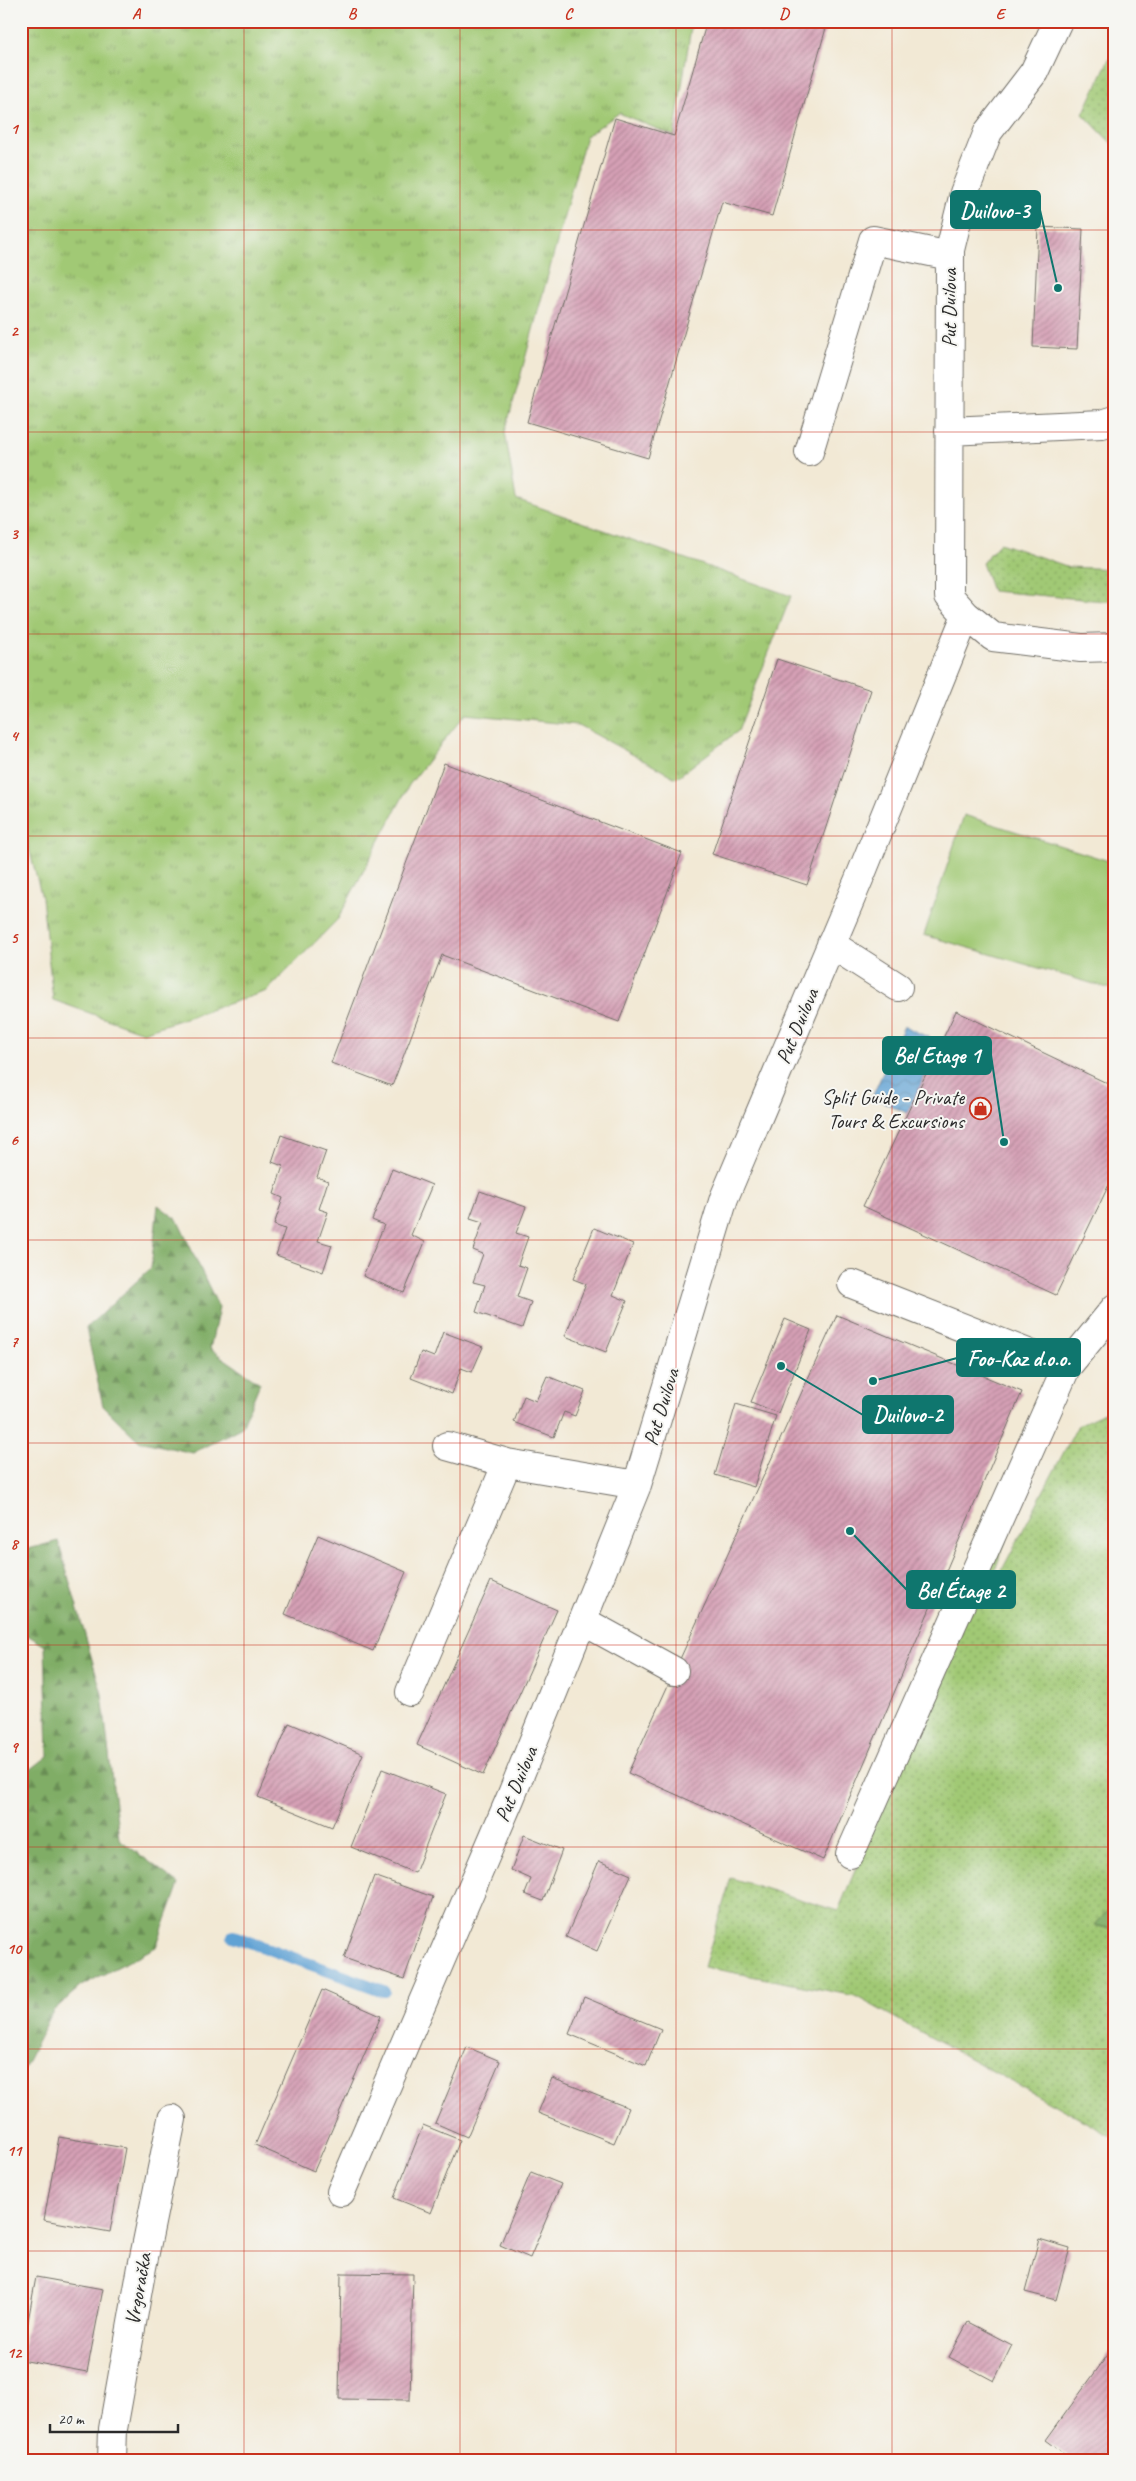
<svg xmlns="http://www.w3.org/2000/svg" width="1136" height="2481" viewBox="0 0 1136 2481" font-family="Caveat,sans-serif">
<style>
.grass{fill:url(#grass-dots);stroke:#667a50}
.forest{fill:url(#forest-firs);stroke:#566c48}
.park{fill:url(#park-tufts);stroke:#667a50}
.garden{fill:#a1c975;stroke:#667a50}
.water{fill:url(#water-waves);stroke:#466680}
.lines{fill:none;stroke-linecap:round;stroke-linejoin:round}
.stream{stroke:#60a2d4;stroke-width:12}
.building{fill:url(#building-hatch)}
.minor-casing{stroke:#716e66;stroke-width:30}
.minor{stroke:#fff;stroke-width:28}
.grid{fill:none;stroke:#c8321e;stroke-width:1;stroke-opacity:0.55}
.labels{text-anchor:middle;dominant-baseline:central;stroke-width:4;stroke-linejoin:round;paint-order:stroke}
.street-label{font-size:21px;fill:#2b2b2b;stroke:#f6f6f2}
.poi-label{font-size:21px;fill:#2b2b2b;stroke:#f6f6f2;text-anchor:end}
.leader{fill:none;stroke:#0f766e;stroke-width:2}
.callout-dot{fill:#0f766e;stroke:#f6f6f2;stroke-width:2}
.callout{fill:#0f766e;stroke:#0f766e;stroke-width:2}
.callout-label{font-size:22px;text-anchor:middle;font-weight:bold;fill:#fff}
.neatline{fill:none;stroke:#c8321e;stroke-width:2}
.grid-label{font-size:16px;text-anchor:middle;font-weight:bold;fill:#c8321e}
</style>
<defs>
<pattern id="grass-dots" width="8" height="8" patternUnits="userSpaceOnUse" patternTransform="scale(1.25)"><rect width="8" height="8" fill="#a1c975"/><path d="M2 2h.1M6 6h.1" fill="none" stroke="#83a360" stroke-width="1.8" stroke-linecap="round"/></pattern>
<pattern id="forest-firs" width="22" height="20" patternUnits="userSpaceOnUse" patternTransform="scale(1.25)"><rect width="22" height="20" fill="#80ad66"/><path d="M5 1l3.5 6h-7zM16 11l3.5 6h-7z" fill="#698d54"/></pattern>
<pattern id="park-tufts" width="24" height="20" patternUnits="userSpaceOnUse" patternTransform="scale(1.25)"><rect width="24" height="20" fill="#a1c975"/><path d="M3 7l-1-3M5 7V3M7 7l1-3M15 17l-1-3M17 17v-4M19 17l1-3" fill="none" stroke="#83a360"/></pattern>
<pattern id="water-waves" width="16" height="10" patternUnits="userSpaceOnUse" patternTransform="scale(1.25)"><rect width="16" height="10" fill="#60a2d4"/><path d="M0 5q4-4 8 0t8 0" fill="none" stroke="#4f84ac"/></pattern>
<pattern id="building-hatch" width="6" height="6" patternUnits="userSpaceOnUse" patternTransform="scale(1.25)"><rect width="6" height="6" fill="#d6a0b6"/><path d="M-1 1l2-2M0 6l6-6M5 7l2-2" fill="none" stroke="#ae8394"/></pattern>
</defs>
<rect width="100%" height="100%" fill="#f6f6f2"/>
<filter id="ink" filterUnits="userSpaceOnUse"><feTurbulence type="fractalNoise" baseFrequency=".02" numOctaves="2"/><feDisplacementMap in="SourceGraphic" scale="10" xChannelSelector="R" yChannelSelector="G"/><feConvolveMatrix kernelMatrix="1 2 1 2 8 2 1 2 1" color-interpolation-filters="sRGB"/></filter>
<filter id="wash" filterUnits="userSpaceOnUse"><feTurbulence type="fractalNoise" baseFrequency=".0096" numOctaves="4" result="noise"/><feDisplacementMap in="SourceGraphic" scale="20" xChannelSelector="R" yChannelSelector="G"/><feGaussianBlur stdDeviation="1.12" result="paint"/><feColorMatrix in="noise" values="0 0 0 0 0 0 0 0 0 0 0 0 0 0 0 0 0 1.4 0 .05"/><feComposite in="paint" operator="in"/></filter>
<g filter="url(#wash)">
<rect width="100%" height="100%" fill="#f2e9d5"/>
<path class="grass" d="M1115 46V147L1083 114Z
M1000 543 1069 567 1115 569V602L992 591 982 563Z
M1066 1368 981 1610 1078 1425 1115 1408V1902L1096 1925 1115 1930V2138L855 1996 704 1967 731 1878 838 1911Z"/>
<path class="forest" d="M158 1205 177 1219 219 1308 210 1349 260 1383 242 1427 193 1453 139 1441 103 1406 86 1328 151 1268Z
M58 1541 102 1694 119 1839 179 1884 156 1947 81 1986 53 2011 21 2075V1777L48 1756 45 1646 21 1631V1551Z
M1115 1902V1930L1095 1925Z"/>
<path class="park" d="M21 21H692L674 136 619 113 586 136 505 432 516 499 791 596 738 731 676 778 578 725 465 714 409 785 338 919 267 991 143 1032 53 1000 42 898 21 818Z"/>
<path class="garden" d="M964 815 1115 863V990L924 935Z"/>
<path class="water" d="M904 1026 941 1043 907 1113 872 1097Z"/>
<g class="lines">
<path class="stream" d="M233 1936 384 1991"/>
</g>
<g id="blocks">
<path class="building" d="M707 21H828L772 216 722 202 648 458 527 422 615 118 674 136Z
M1038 227 1083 229 1077 349 1033 347Z
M777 659 871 690 807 885 712 854Z
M444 763 682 853 619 1022 442 955 392 1086 331 1063Z
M956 1011 1115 1087V1172L1056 1295 863 1206Z
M281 1135 326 1151 317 1177 328 1181 319 1209 328 1212 318 1241 332 1245 323 1272 276 1255 285 1229 274 1225 283 1198 274 1194 283 1166 272 1162Z
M392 1169 432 1185 411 1235 425 1242 404 1293 363 1276 384 1225 372 1220Z
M480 1191 526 1207 516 1233 528 1237 518 1265 527 1268 517 1297 531 1302 522 1328 476 1312 485 1285 473 1282 483 1254 473 1250 483 1222 470 1218Z
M594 1228 633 1244 613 1295 627 1301 606 1352 565 1336 586 1284 573 1279Z
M837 1315 1022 1392 823 1860 628 1773Z
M785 1319 811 1330 778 1413 751 1402Z
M443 1332 483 1347 472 1372 461 1368 452 1394 411 1378 421 1352 434 1357Z
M547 1376 585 1391 575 1416 564 1412 554 1437 514 1422 524 1396 536 1401Z
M736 1404 776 1416 754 1487 715 1475Z
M318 1535 406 1572 373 1651 285 1614Z
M491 1581 557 1610 483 1775 417 1745Z
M289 1723 363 1754 332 1827 258 1797Z
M382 1769 446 1794 415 1873 351 1847Z
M524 1835 562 1850 543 1901 525 1894 531 1879 511 1870Z
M599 1861 631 1875 597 1951 566 1937Z
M374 1876 433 1897 404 1979 344 1958Z
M322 1990 381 2016 314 2171 255 2145Z
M584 1997 661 2029 646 2066 569 2034Z
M467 2047 500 2061 467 2137 435 2123Z
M552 2078 629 2108 614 2143 538 2113Z
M423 2125 460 2140 431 2213 394 2198Z
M59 2137 125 2148 110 2232 44 2220Z
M531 2172 561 2184 530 2258 500 2245Z
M1039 2239 1070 2248 1056 2300 1025 2292Z
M341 2273 413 2274 410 2400 339 2399Z
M36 2277 103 2289 87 2372 21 2360Z
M968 2322 1012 2345 994 2381 949 2357Z
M1115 2345V2460H1073L1046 2440Z"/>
</g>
</g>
<g filter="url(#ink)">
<use href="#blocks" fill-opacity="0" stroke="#716e66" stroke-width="1"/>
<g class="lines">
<defs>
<path id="minor" d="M1058 21 1034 72 988 132 964 193 950 250 949 596 966 615 993 637 1081 648 1115 647
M949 431 1102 424 1115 420
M809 452 873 240 950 256
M831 944 898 987
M852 1284 1066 1368
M447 1446 507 1463
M583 1621 674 1671
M410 1692 507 1463 637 1485
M850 1854 1066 1368 1115 1308
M341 2192 510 1799 637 1485 724 1198 862 872 966 615
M112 2460 113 2429 142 2267 172 2119"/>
</defs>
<use href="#minor" class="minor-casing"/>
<use href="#minor" class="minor"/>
</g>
</g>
<path class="grid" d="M244 21V2460M460 21V2460M676 21V2460M892 21V2460M21 230H1115M21 432H1115M21 634H1115M21 836H1115M21 1038H1115M21 1240H1115M21 1443H1115M21 1645H1115M21 1847H1115M21 2049H1115M21 2251H1115"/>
<defs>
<symbol id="shop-ring" viewBox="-11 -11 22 22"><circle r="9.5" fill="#f6f6f2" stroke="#c8321e" stroke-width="1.5"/><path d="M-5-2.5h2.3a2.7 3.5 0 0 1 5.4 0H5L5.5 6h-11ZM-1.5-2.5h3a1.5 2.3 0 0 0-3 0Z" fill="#c8321e"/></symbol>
</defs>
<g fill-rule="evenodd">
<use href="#shop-ring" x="968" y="1096" width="25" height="25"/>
</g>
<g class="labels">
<g class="street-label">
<text transform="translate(949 308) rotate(-90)">Put Duilova</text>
<text transform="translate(797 1026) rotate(-67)">Put Duilova</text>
<text transform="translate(661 1407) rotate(-73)">Put Duilova</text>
<text transform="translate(516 1784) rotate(-67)">Put Duilova</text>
<text transform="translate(138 2289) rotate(-80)">Vrgoračka</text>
</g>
<g class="poi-label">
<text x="964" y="1097">Split Guide - Private<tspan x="964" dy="24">Tours &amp; Excursions</tspan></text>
</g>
</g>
<path class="leader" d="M1058 288L1040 210M1004 1142L991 1055M873 1381L957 1358M781 1366L863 1415M850 1531L907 1590"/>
<g class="callout-dot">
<circle cx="1058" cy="288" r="5"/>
<circle cx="1004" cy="1142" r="5"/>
<circle cx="873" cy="1381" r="5"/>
<circle cx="781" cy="1366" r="5"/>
<circle cx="850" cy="1531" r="5"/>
</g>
<g class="callout">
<rect x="951" y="191" width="89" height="37" rx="5"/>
<rect x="883" y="1037" width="108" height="37" rx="5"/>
<rect x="957" y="1339" width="123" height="37" rx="5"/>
<rect x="863" y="1396" width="90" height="37" rx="5"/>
<rect x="907" y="1571" width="108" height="37" rx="5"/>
</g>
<g class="callout-label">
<text x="995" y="218">Duilovo-3</text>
<text x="937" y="1063">Bel Etage 1</text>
<text x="1019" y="1366">Foo-Kaz d.o.o.</text>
<text x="908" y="1422">Duilovo-2</text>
<text x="961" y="1598">Bel Étage 2</text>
</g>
<rect width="1136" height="2481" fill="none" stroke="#f6f6f2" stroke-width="55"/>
<path d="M50 2424v8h128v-8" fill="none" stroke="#2b2b2b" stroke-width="2.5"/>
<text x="58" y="2424" font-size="15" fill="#2b2b2b" stroke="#f6f6f2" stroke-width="4" paint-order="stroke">20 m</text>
<rect x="28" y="28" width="1080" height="2426" class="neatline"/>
<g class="grid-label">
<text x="136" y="19">A</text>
<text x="352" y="19">B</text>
<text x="568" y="19">C</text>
<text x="784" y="19">D</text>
<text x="1000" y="19">E</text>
<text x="14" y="134">1</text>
<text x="14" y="336">2</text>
<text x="14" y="539">3</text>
<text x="14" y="741">4</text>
<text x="14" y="943">5</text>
<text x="14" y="1145">6</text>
<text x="14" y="1347">7</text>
<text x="14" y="1549">8</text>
<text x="14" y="1752">9</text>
<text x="14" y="1954">10</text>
<text x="14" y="2156">11</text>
<text x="14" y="2358">12</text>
</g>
</svg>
